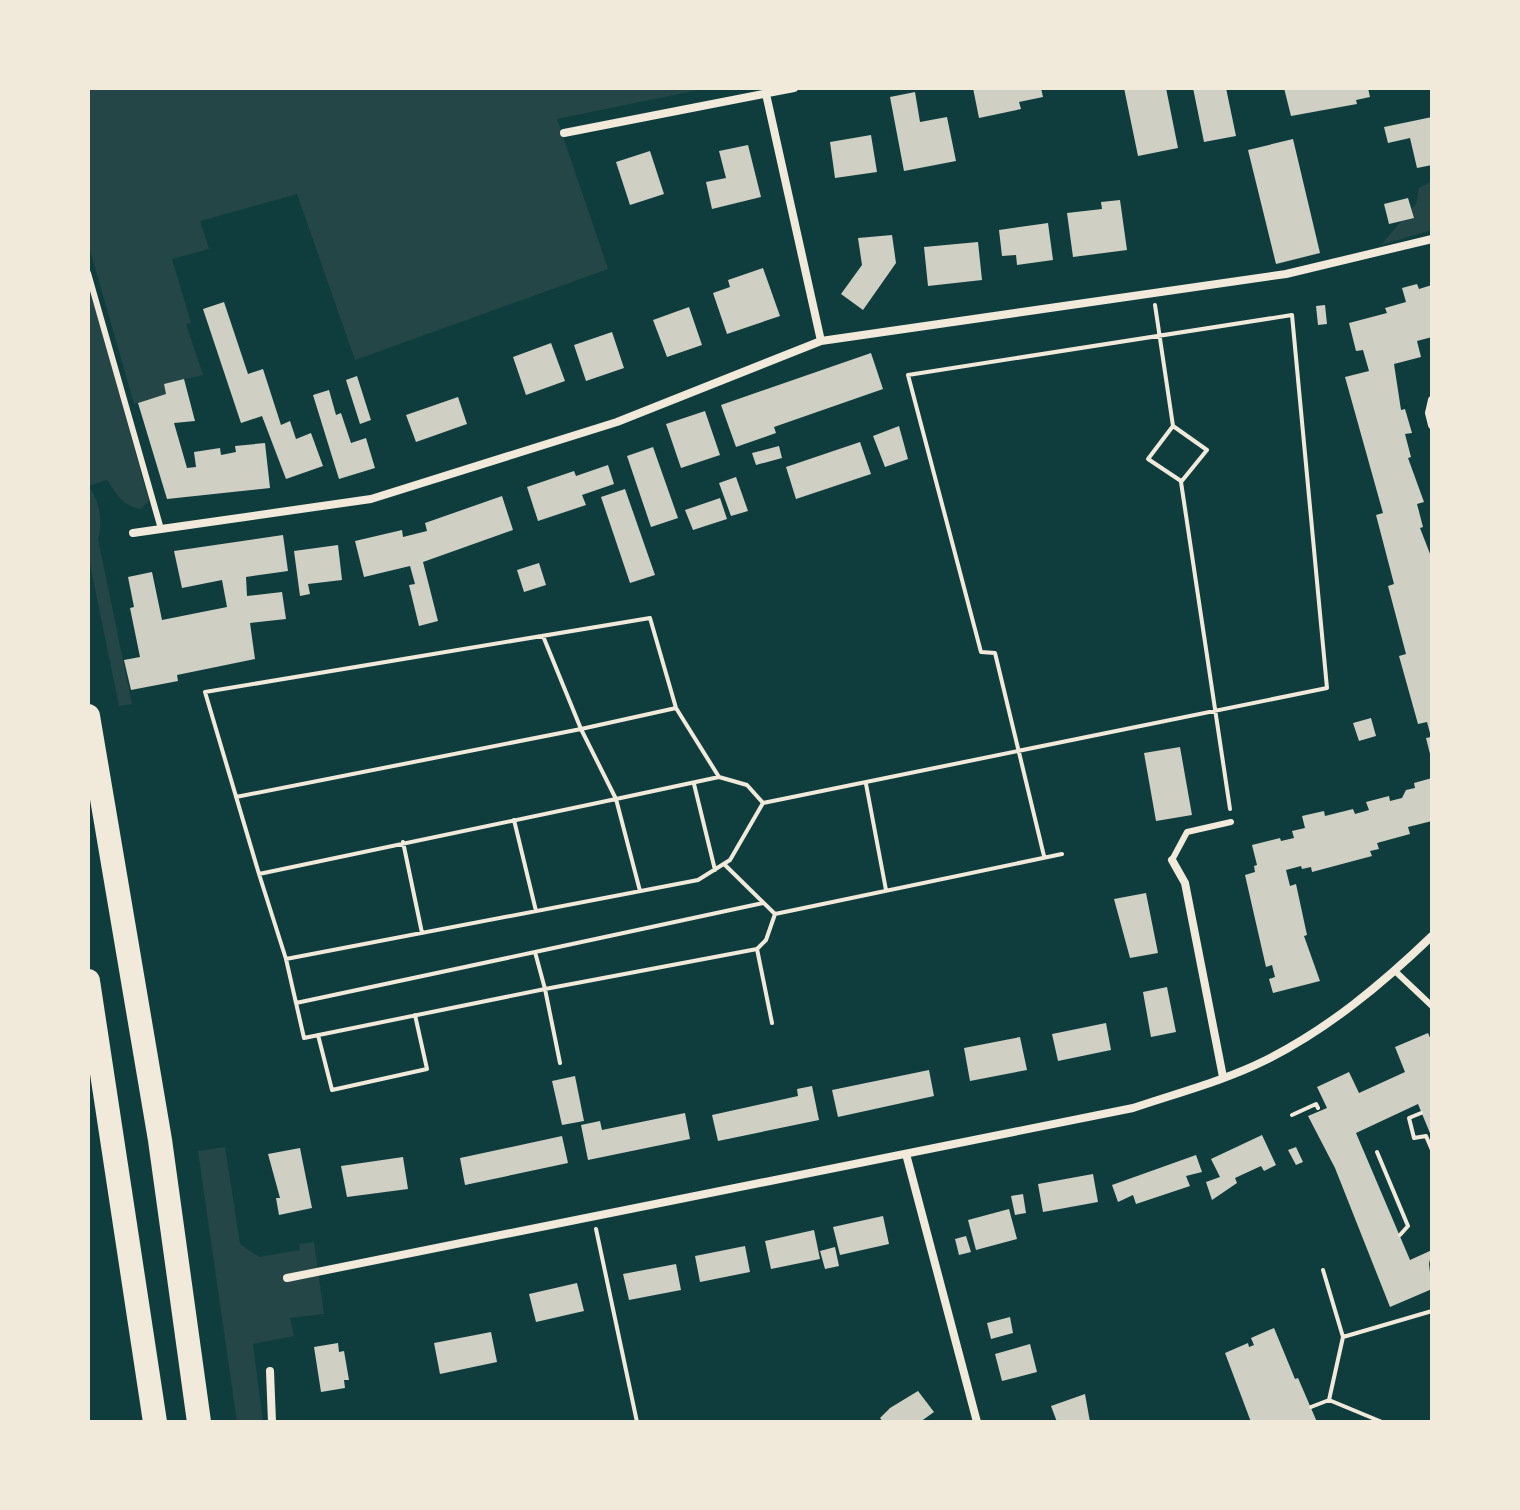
<svg xmlns="http://www.w3.org/2000/svg" width="1520" height="1510" viewBox="0 0 1520 1510" font-family="Arial,sans-serif">
<style>
.green{fill:#244646}
.building{fill:#cfcfc3}
.lines{fill:none;stroke-linecap:round;stroke-linejoin:round}
.path{stroke:#f1e9da;stroke-width:4}
.service{stroke:#f1e9da;stroke-width:6}
.minor{stroke:#f1e9da;stroke-width:8}
.motorway{stroke:#f1e9da;stroke-width:24}
</style>
<rect width="100%" height="100%" fill="#0f3d3e"/>
<path class="green" d="M88 88H708L557 119 608 269 355 360 297 194 200 221 209 249 172 259 191 323 186 324 203 375 164 384 166 394 134 404 88 243Z
M1432 181V230L1381 245 1416 204 1419 188Z
M88 282 149 501 141 509C124 507 116 494 107 480L88 486Z
M88 486C100 500 103 521 98 539L132 704 119 706 88 554Z
M225 1147 240 1244 259 1257 300 1250 299 1244 314 1242 324 1314 290 1318 294 1336 253 1344 263 1422H237L198 1151Z"/>
<path class="building" d="M973 88H1041L1043 97 1019 102 1021 109 979 118Z
M1124 88H1166L1178 148 1138 156Z
M1193 88H1226L1236 136 1204 142Z
M1284 88H1368L1370 97 1356 100 1357 104 1291 116Z
M915 92 920 122 947 117 956 161 904 171 890 97Z
M1432 117V165L1417 168 1410 138 1388 143 1384 127Z
M871 135 877 172 835 178 830 142Z
M1293 139 1320 253 1276 264 1248 150Z
M748 145 761 197 712 209 706 182 726 178 719 151Z
M650 151 664 194 630 205 616 162Z
M1408 198 1414 218 1389 224 1384 204Z
M1120 200 1127 250 1073 257 1067 213 1102 209 1101 202Z
M1048 223 1053 260 1017 265 1016 255 1002 256 999 230Z
M892 235 896 263 863 310 841 294 862 265 858 238Z
M978 242 982 280 928 286 924 247Z
M763 268 780 316 727 334 713 293 730 287 728 280Z
M1417 284 1419 289 1432 285V337L1417 341 1421 357 1394 364 1401 410 1405 409 1412 433 1405 434 1411 457 1408 458 1424 502 1417 504 1423 527 1420 528 1432 559 1431 758 1426 738 1431 737 1427 722 1418 724 1399 656 1406 654 1388 586 1394 584 1376 515 1383 513 1345 377 1369 371 1363 350 1356 351 1349 323 1387 313 1385 308 1406 302 1402 288Z
M224 302 248 374 263 369 281 425 290 421 296 439 311 433 323 466 286 479 262 416 241 423 203 309Z
M1325 305 1327 324 1318 325 1316 306Z
M689 307 702 345 667 357 653 320Z
M612 332 624 368 586 381 574 345Z
M551 343 565 381 526 395 513 357Z
M871 353 883 389 774 427 776 433 736 447 721 405Z
M357 376 371 420 360 424 346 380Z
M184 379 195 421 174 423 187 468 196 467 194 452 220 448 221 455 236 452 235 446 265 443 270 488 167 499 138 403 166 394 164 384Z
M329 390 336 415 341 413 351 443 366 438 375 468 339 479 313 395Z
M458 397 467 424 416 442 406 415Z
M705 411 720 455 681 468 666 424Z
M899 426 908 459 885 467 873 436Z
M860 442 871 474 796 499 786 467Z
M779 446 782 458 756 465 752 453Z
M653 447 678 518 651 527 627 456Z
M608 465 614 484 582 495 586 505 538 521 527 487 574 471 576 476Z
M736 477 748 511 731 516 719 483Z
M625 489 655 575 630 583 601 497Z
M502 496 513 530 423 562 438 621 419 626 409 585 415 584 410 566 364 577 355 541 402 530 403 537 427 531 425 523Z
M720 498 727 519 693 530 685 510Z
M283 535 288 571 246 577 247 596 282 592 286 619 250 623 255 659 177 675 178 681 131 690 124 660 140 657 130 608 134 607 128 577 152 572 162 620 227 607 222 580 182 588 174 551Z
M338 545 342 580 308 584 310 594 300 596 294 551Z
M539 563 546 585 524 592 517 570Z
M1371 718 1376 736 1359 741 1353 723Z
M1180 747 1192 815 1156 821 1144 753Z
M1432 778V821L1408 827 1410 834 1377 843 1379 849 1370 851 1372 856 1312 872 1311 867 1302 869 1301 866 1286 870 1290 886 1296 884 1307 935 1304 936 1320 981 1273 993 1269 979 1275 977 1272 965 1266 967 1245 875 1255 872 1254 866 1257 865 1252 845 1280 838 1281 841 1294 838 1292 831 1305 828 1302 816 1324 811 1325 816 1353 809 1355 814 1369 810 1366 802 1389 796 1390 801 1402 798 1406 790 1415 788 1414 783Z
M1146 893 1158 953 1130 958 1114 899Z
M1167 987 1176 1032 1151 1037 1143 992Z
M1106 1023 1111 1050 1058 1061 1052 1034Z
M1428 1033 1432 1042V1138L1418 1104 1356 1133 1410 1260 1432 1250 1429 1264 1432 1289 1390 1307 1335 1168 1308 1116 1327 1108 1317 1087 1349 1072 1359 1093 1405 1072 1395 1047Z
M1020 1037 1027 1070 970 1081 964 1048Z
M929 1070 934 1096 838 1117 832 1090Z
M575 1076 584 1121 562 1125 552 1081Z
M812 1086 819 1120 718 1141 712 1115 798 1096 797 1089Z
M685 1113 690 1139 588 1160 581 1125 600 1121 602 1130Z
M1262 1135 1276 1165 1264 1171 1261 1166 1235 1178 1237 1183 1212 1200 1206 1182 1220 1177 1211 1159Z
M562 1136 568 1163 465 1185 460 1158Z
M1296 1147 1303 1162 1296 1165 1288 1150Z
M300 1148 312 1208 279 1215 276 1198H280L268 1154Z
M1196 1155 1202 1172 1186 1176 1190 1186 1136 1204 1133 1195 1118 1202 1112 1185Z
M403 1157 408 1189 347 1197 341 1166Z
M1093 1174 1098 1202 1043 1212 1038 1184Z
M1023 1194 1026 1213 1015 1215 1011 1196Z
M1009 1209 1017 1239 976 1250 968 1220Z
M883 1216 889 1244 840 1255 833 1227Z
M814 1230 820 1259 771 1269 765 1241Z
M966 1236 971 1252 959 1255 955 1239Z
M745 1246 750 1272 700 1282 695 1256Z
M835 1247 839 1266 825 1269 820 1251Z
M676 1264 681 1290 629 1300 623 1274Z
M577 1283 584 1311 536 1322 529 1294Z
M1010 1317 1013 1333 991 1339 987 1323Z
M1274 1328 1295 1379 1298 1378 1317 1422H1251L1225 1353 1248 1343 1249 1347 1254 1345 1251 1338Z
M491 1332 497 1362 440 1374 434 1343Z
M338 1343 339 1352 344 1351 349 1380H344L345 1388 321 1392 314 1347Z
M1030 1344 1037 1372 1002 1381 995 1354Z
M918 1391 934 1412 920 1422H883L880 1418 890 1408Z
M1085 1394 1090 1422H1057L1051 1406Z"/>
<g class="lines">
<path class="path" d="M1155 305 1173 426 1207 450 1181 482 1230 809
M1173 426 1148 459 1181 481
M694 784 715 870
M866 784 886 890
M236 797 581 729 543 636
M763 803 747 785 719 777 676 708 581 729 616 799 259 874 286 959 698 880 730 860 763 803 1327 688 1292 315 908 375 981 652 995 653 1044 856
M514 820 536 911
M403 842 422 933
M725 865 775 914 1062 854
M259 874 205 692 650 618 676 708
M640 891 616 799 719 777
M757 949 772 1023
M535 952 763 903
M286 959 304 1038 545 989 535 952 296 1003
M318 1035 332 1090 427 1069 415 1015
M560 1063 545 989 757 949 766 940 775 914
M1421 1113 1409 1118 1414 1138 1426 1136 1432 1150
M1292 1115 1316 1104 1318 1108
M1377 1152 1408 1226 1400 1235
M596 1229 637 1422
M1323 1270 1343 1337
M1329 1400 1343 1337 1432 1311
M1311 1407 1329 1400 1382 1422"/>
<path class="service" d="M88 273 161 529
M1172 860 1187 832 1231 822
M1395 971 1432 1006"/>
<path class="minor" d="M766 94 821 341
M564 133 794 88
M1432 400 1429 413 1432 425
M133 533 371 499 617 422 821 341 1286 274 1432 239
M1172 860 1185 883 1223 1077
M906 1154 977 1422
M287 1278 1133 1108C1177 1093 1224 1081 1266 1060 1328 1029 1382 984 1432 936
M270 1371 272 1422"/>
<path class="motorway" d="M88 716 160 1140 199 1422
M88 981 155 1422"/>
</g>
<rect width="1520" height="1510" fill="none" stroke="#f1e9da" stroke-width="180"/>
</svg>
